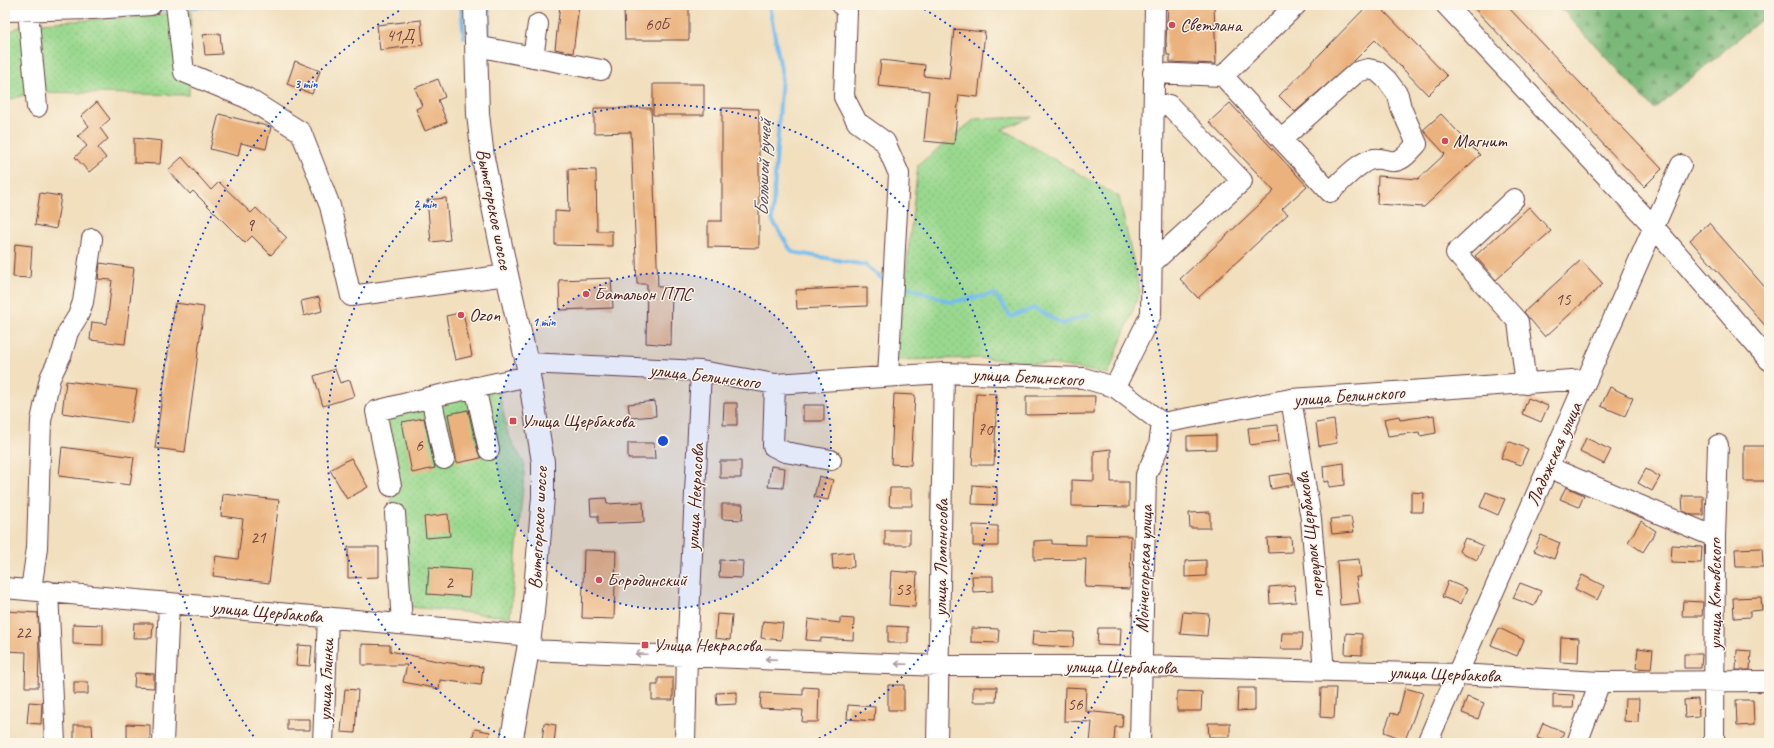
<svg xmlns="http://www.w3.org/2000/svg" width="1774" height="748" viewBox="0 0 1774 748" font-family="Caveat,sans-serif">
<style>
.grass{fill:url(#grass-dots);stroke:#727c5c}
.forest{fill:url(#forest-firs);stroke:#626c52}
.lines{fill:none;stroke-linecap:round;stroke-linejoin:round}
.stream{stroke:#75bced;stroke-width:4}
.building{fill:#ebb27e}
.minor-casing{stroke:#633c41;stroke-width:22}
.major-casing{stroke:#633c41;stroke-width:24}
.minor{stroke:#fff;stroke-width:20}
.major{stroke:#fff;stroke-width:22}
.oneway{stroke:#ae9aa0}
.ring{fill:none;stroke:#1d4ed8;stroke-width:2;stroke-dasharray:2 4}
.poi-dot{fill:#d1495b;stroke:#fcf5e5;stroke-width:1.5}
.labels{text-anchor:middle;dominant-baseline:central;stroke-width:3;stroke-linejoin:round;paint-order:stroke}
.number-label{font-size:17px;fill:#724440}
.poi-label{font-size:19px;fill:#4a1f2b;stroke:#fcf5e5;text-anchor:start}
.street-label{font-size:19px;fill:#4a1f2b;stroke:#fcf5e5}
.water-label{font-size:20px;font-style:italic;fill:#574e65;stroke:#fcf5e5}
.centre{fill:#1d4ed8;stroke:#fcf5e5;stroke-width:2}
.ring-label{font-size:12px;text-anchor:middle;font-weight:bold;fill:#1d4ed8;stroke:#fcf5e5;stroke-width:3;stroke-linejoin:round;paint-order:stroke}
</style>
<defs>
<pattern id="grass-dots" width="8" height="8" patternUnits="userSpaceOnUse"><rect width="8" height="8" fill="#99d88e"/><path d="M2 2h.1M6 6h.1" fill="none" stroke="#85b97b" stroke-width="1.8" stroke-linecap="round"/></pattern>
<pattern id="forest-firs" width="22" height="20" patternUnits="userSpaceOnUse"><rect width="22" height="20" fill="#7ab879"/><path d="M5 1l3.5 6h-7zM16 11l3.5 6h-7z" fill="#669563"/></pattern>
</defs>
<rect width="100%" height="100%" fill="#fcf5e5"/>
<filter id="ink" filterUnits="userSpaceOnUse"><feTurbulence type="fractalNoise" baseFrequency=".025" numOctaves="2"/><feDisplacementMap in="SourceGraphic" scale="8" xChannelSelector="R" yChannelSelector="G"/><feConvolveMatrix kernelMatrix="1 2 1 2 8 2 1 2 1" color-interpolation-filters="sRGB"/></filter>
<filter id="wash" filterUnits="userSpaceOnUse"><feTurbulence type="fractalNoise" baseFrequency=".012" numOctaves="4" result="noise"/><feDisplacementMap in="SourceGraphic" scale="16" xChannelSelector="R" yChannelSelector="G"/><feGaussianBlur stdDeviation="0.9" result="paint"/><feColorMatrix in="noise" values="0 0 0 0 0 0 0 0 0 0 0 0 0 0 0 0 0 1.4 0 .05"/><feComposite in="paint" operator="in"/></filter>
<g filter="url(#wash)">
<rect width="100%" height="100%" fill="#f1dfbe"/>
<path class="grass" d="M191 11 189 95 34 92 5 101V35L24 24 147 16Z
M1032 117 1002 129 1119 197 1140 292 1108 374 1058 365 980 358 896 360 918 165 975 119Z
M497 383 508 435 525 465 510 617 411 607 376 411Z"/>
<path class="forest" d="M1558 5H1769V13L1654 109Z"/>
<g class="lines">
<path class="stream" d="M461 5 464 37
M489 5V37
M769 5 782 75 772 220 792 252 865 265 885 281
M181 8 228 5
M156 10 171 9
M904 286 951 302 995 294 1011 317 1034 308 1063 324 1089 314"/>
</g>
<g id="blocks">
<path class="building" d="M560 5H579L573 53 555 49Z
M1168 5H1214L1216 64 1170 62V55H1167L1166 41Z
M1368 5H1378L1447 76 1428 95 1375 40 1354 61 1295 112 1279 96Z
M1471 5H1506L1662 169 1644 187Z
M624 8H689V40H625Z
M421 20 423 45 380 50 377 25Z
M954 29 985 32 978 97 959 95 954 144 924 141 929 91 878 86 881 60 925 65 924 76 949 79Z
M220 33 222 54 205 55 203 35Z
M295 61 320 71 312 94 287 84Z
M438 79 445 97 438 100 447 122 425 131 416 109 422 106 415 88Z
M653 84H704V115H653Z
M97 102 110 119 100 128 108 139 98 148 106 158 89 172 75 157 87 146 78 136 89 126 81 116Z
M1230 103 1307 186 1282 209 1288 214 1198 298 1180 279 1274 191 1209 122Z
M594 108H651L658 287H672L671 345 646 343 647 284H637L631 132 594 133Z
M722 108 759 109V248L708 247V221H722Z
M219 114 271 127 266 149 241 143 238 156 210 149Z
M1441 114 1480 155 1424 207 1377 204 1378 176 1418 179 1445 154 1423 130Z
M134 138 162 141 160 164 134 163Z
M182 157 211 190 219 182 251 213 256 208 287 238 271 255 252 236 245 243 193 191 190 194 168 170Z
M568 169 596 170 597 231H612V246L555 245V211L569 212Z
M40 193 61 196 56 229 35 225Z
M446 198 450 240 431 242 427 200Z
M1529 207 1551 231 1496 280 1475 256Z
M1709 223 1769 292V330L1690 240Z
M15 244 32 246 30 278 13 277Z
M1581 260 1603 284 1545 337 1524 312Z
M100 263 134 268 125 344 90 340 92 322 107 324 112 280 98 279Z
M611 278 613 308 560 310 559 280Z
M867 287V306L797 309 796 290Z
M319 297 322 311 304 316 301 301Z
M175 303 204 307 185 452 155 448Z
M463 312 472 356 455 360 446 316Z
M335 369 340 383 350 380 355 396 323 406 314 376Z
M66 381 137 390 131 423 62 413Z
M1610 387 1633 398 1625 416 1601 406Z
M976 393 997 394 994 465H972Z
M894 394 915 395 911 465 891 464Z
M1026 396H1095L1094 414 1026 415Z
M1528 398 1548 406 1541 422 1522 414Z
M655 401 656 416 630 418 628 404Z
M724 403H737V425H723Z
M803 405H824V421H803Z
M468 410 478 452 481 458 457 463 448 414Z
M1434 415 1436 433 1420 436 1419 432 1388 436 1384 419 1399 416 1400 420Z
M424 418 435 468 412 473 402 422Z
M1334 420 1337 443 1319 446 1316 423Z
M1278 425 1279 441 1250 445 1248 428Z
M1216 435V449L1187 450V436Z
M1586 438 1611 450 1604 464 1580 452Z
M1508 441 1528 449 1521 465 1501 458Z
M628 443H654L655 459H628Z
M1744 446H1769V481H1744Z
M62 447 134 457 130 485 59 476Z
M1111 449V482H1129V507L1072 506V480L1094 481V451Z
M351 458 368 487 347 499 330 470Z
M720 461H741V478H720Z
M1344 463 1345 485 1329 487V481L1324 482 1323 466Z
M771 466 785 468 783 488 768 487Z
M1646 469 1660 477 1652 491 1638 483Z
M1291 473 1293 485 1271 489 1269 476Z
M819 476 833 480 828 500 814 497Z
M973 485 997 487V505L972 504Z
M1566 487 1584 495 1579 507 1560 499Z
M890 488H912V506H889Z
M1411 492 1424 493 1423 512H1411Z
M1486 492 1505 499 1498 515 1480 507Z
M223 494 279 500 269 583 213 576 216 556 238 559 243 519 221 516Z
M1682 496H1703V515H1692L1683 511Z
M606 498 607 504 643 502 644 522 598 524V516H591L590 499Z
M722 504H743L742 520 722 519Z
M1210 512V528H1190L1189 513Z
M448 514 450 536 426 538 424 517Z
M1351 517 1354 532 1332 534 1330 519Z
M1641 521 1656 531 1643 552 1628 542Z
M973 525 998 526V546H973Z
M885 530H910V545H885Z
M1086 535 1131 536 1130 589 1085 587 1086 559 1034 560V541L1052 540V544L1086 545Z
M1541 535 1560 543 1554 559 1534 551Z
M1291 537 1292 552 1268 553 1267 538Z
M1465 538 1483 546 1477 560 1459 551Z
M1672 545 1702 547 1701 563 1671 562Z
M348 547H379V577L348 578Z
M1762 548 1763 567H1736L1735 549Z
M584 550 616 551 614 619 582 618Z
M853 552 854 567 833 569 832 554Z
M1359 559 1361 577H1356L1360 603 1340 605 1337 561Z
M720 560 743 561 742 578 719 577Z
M1206 560V576L1185 577V561Z
M429 567 471 570 469 597 427 594Z
M891 571 917 573 915 607 889 605Z
M1582 575 1604 586 1597 600 1575 589Z
M972 576H993V591L973 592Z
M1448 581 1467 589 1461 604 1442 597Z
M1520 583 1541 591 1534 606 1513 598Z
M1294 585 1296 602 1270 604 1269 587Z
M1761 597 1762 610 1750 611V617L1734 618 1733 598Z
M1683 601 1703 602 1702 616H1682Z
M5 611 38 613 39 655 38 687H25L26 652 5 651Z
M1183 612 1209 614 1207 636 1180 634Z
M717 614 732 615 730 640 715 638Z
M840 618 854 619 853 640 821 638V641L806 640 808 619 840 623Z
M763 621 783 623 781 640 761 638Z
M134 623H153L152 638H133Z
M73 624 103 625V645L73 644Z
M888 626 908 627V643H888Z
M971 628 999 629 998 643 971 642Z
M1098 628H1121L1120 646 1097 645Z
M1499 628 1524 640 1517 656 1491 645Z
M1033 631 1074 632 1073 647 1032 645Z
M1282 633H1303L1302 649H1281Z
M1346 633 1362 634V655L1345 654Z
M1561 637 1579 638 1578 663 1560 662Z
M362 644 390 645V651L442 662 483 667 481 685 440 680 439 689 403 682 407 665H362Z
M298 645 312 646 310 666 296 665Z
M1638 648 1653 650 1651 669 1636 668Z
M1737 650 1751 651 1750 670H1736Z
M1684 654H1702L1701 668H1684Z
M135 673 154 674V688L134 687Z
M658 678H673V700H652V685H658Z
M74 682H88V694H74Z
M888 685H904V710H888Z
M803 687 819 688 818 722H802L803 710 760 708 761 693 803 695Z
M973 687H997L996 702H973Z
M1065 687 1086 688 1085 711 1123 715 1122 727H1115L1114 743H1090L1092 722 1064 721Z
M1238 688H1255V710L1237 711Z
M1321 688H1336L1334 718 1320 717Z
M1405 688 1423 693 1405 740 1384 732 1391 713 1398 715Z
M345 689 358 690 355 733 341 732Z
M1177 691 1202 692 1201 711H1177Z
M737 692V704L717 705 716 693Z
M1553 694 1574 695 1573 708H1553Z
M1467 697 1484 703 1478 719 1462 713Z
M1625 699H1639L1638 722 1624 721Z
M1698 699 1699 717 1685 718 1684 700Z
M1736 700H1753L1754 725 1737 726Z
M29 702 42 703 41 724 27 723Z
M848 705 875 707 874 721 847 719Z
M287 719H310V730H287Z
M544 723 556 725 554 743H542Z
M1208 723H1230V737H1209Z
M1543 723 1564 732 1559 743H1545L1546 741 1537 738Z
M127 724 150 725V741H127Z
M74 725H92L93 742H74Z
M475 729 490 732 487 743H471Z"/>
</g>
</g>
<g filter="url(#ink)">
<use href="#blocks" fill-opacity="0" stroke="#633c41" stroke-width="1"/>
<g class="lines">
<defs>
<path id="minor" d="M176 5 184 72 247 98 301 132 330 206 351 296 507 275
M842 5 847 11 844 97 857 122 885 142 899 174 888 376
M1446 5 1654 227 1769 360
M5 11 93 9 151 5
M28 11 37 107
M476 46 601 70
M533 57 538 24
M1153 73 1223 76 1330 192C1340 183 1360 160 1374 159 1379 158 1385 160 1390 161 1402 163 1409 152 1417 144L1401 108 1398 95 1387 80 1377 71 1368 69 1357 72 1282 139
M1223 76 1296 5
M1514 199 1456 253 1518 322 1526 384
M1151 264 1242 181 1169 105 1154 104
M527 363 701 371 775 384 944 373 1083 378 1115 387 1162 423 1291 399 1587 379
M775 384 773 446 785 452 831 460
M475 387 489 450
M1115 387 1151 314 1155 5
M431 397 444 459
M1291 399 1311 519 1324 671
M1548 467 1715 537
M391 486 376 411 431 397 529 376
M395 513 402 624
M5 588 530 636
M31 590 37 548 41 421 50 378 62 353 68 332 78 316 83 302 92 239
M48 591 55 743
M528 650 940 666H1141L1457 674 1600 682 1769 681
M163 743 169 603
M323 743 328 617
M685 743 687 656 701 371
M937 743 944 373
M1140 743 1146 475 1159 446 1162 423
M1427 743 1681 165
M1577 743 1600 682
M1714 743 1715 537 1718 445"/>
<path id="major" d="M475 5 478 114 483 158 507 275 527 363 543 462V497L533 612 528 650 511 743"/>
</defs>
<use href="#minor" class="minor-casing"/>
<use href="#major" class="major-casing"/>
<use href="#minor" class="minor"/>
<use href="#major" class="major"/>
</g>
<defs><path id="oneway-shaft" d="M-6 0H5M1.5-3L5.5 0L1.5 3" fill="none" stroke-width="1.6" stroke-linecap="round" stroke-linejoin="round"/></defs>
<g class="oneway">
<use href="#oneway-shaft" transform="translate(641 654) rotate(-178)"/>
<use href="#oneway-shaft" transform="translate(771 659) rotate(-178)"/>
<use href="#oneway-shaft" transform="translate(901 664) rotate(-178)"/>
</g>
</g>
<circle cx="663" cy="441" r="168" fill="#1d4ed8" fill-opacity=".12"/>
<g class="ring">
<circle cx="663" cy="441" r="168"/>
<path d="M516 743A336 336 0 1 1 810 743"/>
<path d="M257 741A505 505 0 0 1 407 6M919 6A505 505 0 0 1 1069 741"/>
</g>
<g class="poi-dot">
<circle cx="1172" cy="25" r="4"/>
<circle cx="1445" cy="141" r="4"/>
<circle cx="586" cy="294" r="4"/>
<circle cx="461" cy="315" r="4"/>
<rect x="509" y="417" width="8" height="8" rx="2"/>
<circle cx="599" cy="580" r="4"/>
<rect x="641" y="641" width="8" height="8" rx="2"/>
</g>
<g class="labels">
<g class="number-label">
<text x="657" y="24">60Б</text>
<text x="400" y="35">41Д</text>
<text x="250" y="225">9</text>
<text x="1563" y="299">15</text>
<text x="985" y="429">70</text>
<text x="419" y="445">6</text>
<text x="258" y="537">21</text>
<text x="449" y="582">2</text>
<text x="903" y="589">53</text>
<text x="23" y="632">22</text>
<text x="1075" y="704">56</text>
</g>
<g class="poi-label">
<text x="1180" y="25">Светлана</text>
<text x="1453" y="141">Магнит</text>
<text x="594" y="294">Батальон ППС</text>
<text x="469" y="315">Ozon</text>
<text x="521" y="421">Улица Щербакова</text>
<text x="607" y="580">Бородинский</text>
<text x="653" y="645">Улица Некрасова</text>
</g>
<g class="street-label">
<text transform="translate(494 209) rotate(79)">Вытегорское шоссе</text>
<text transform="translate(705 376) rotate(7)">улица Белинского</text>
<text transform="translate(1028 377) rotate(3)">улица Белинского</text>
<text transform="translate(1349 396) rotate(-4)">улица Белинского</text>
<text transform="translate(1554 454) rotate(-66)">Ладожская улица</text>
<text transform="translate(695 497) rotate(-87)">улица Некрасова</text>
<text transform="translate(538 528) rotate(-87)">Вытегорское шоссе</text>
<text transform="translate(1310 535) rotate(-97)">переулок Щербакова</text>
<text transform="translate(941 558) rotate(-89)">улица Ломоносова</text>
<text transform="translate(1144 569) rotate(-88)">Мончегорская улица</text>
<text transform="translate(1715 594) rotate(-90)">улица Котовского</text>
<text transform="translate(267 612) rotate(5)">улица Щербакова</text>
<text transform="translate(1121 667) rotate(1)">улица Щербакова</text>
<text transform="translate(1445 674) rotate(2)">улица Щербакова</text>
<text transform="translate(326 680) rotate(-88)">улица Глинки</text>
</g>
<g class="water-label">
<text transform="translate(763 168) rotate(-88)">Большой ручей</text>
</g>
</g>
<circle cx="663" cy="441" r="6" class="centre"/>
<g class="ring-label">
<text x="306" y="88">3 min</text>
<text x="425" y="208">2 min</text>
<text x="544" y="326">1 min</text>
</g>
<rect width="1774" height="748" fill="none" stroke="#fcf5e5" stroke-width="20"/>
</svg>
